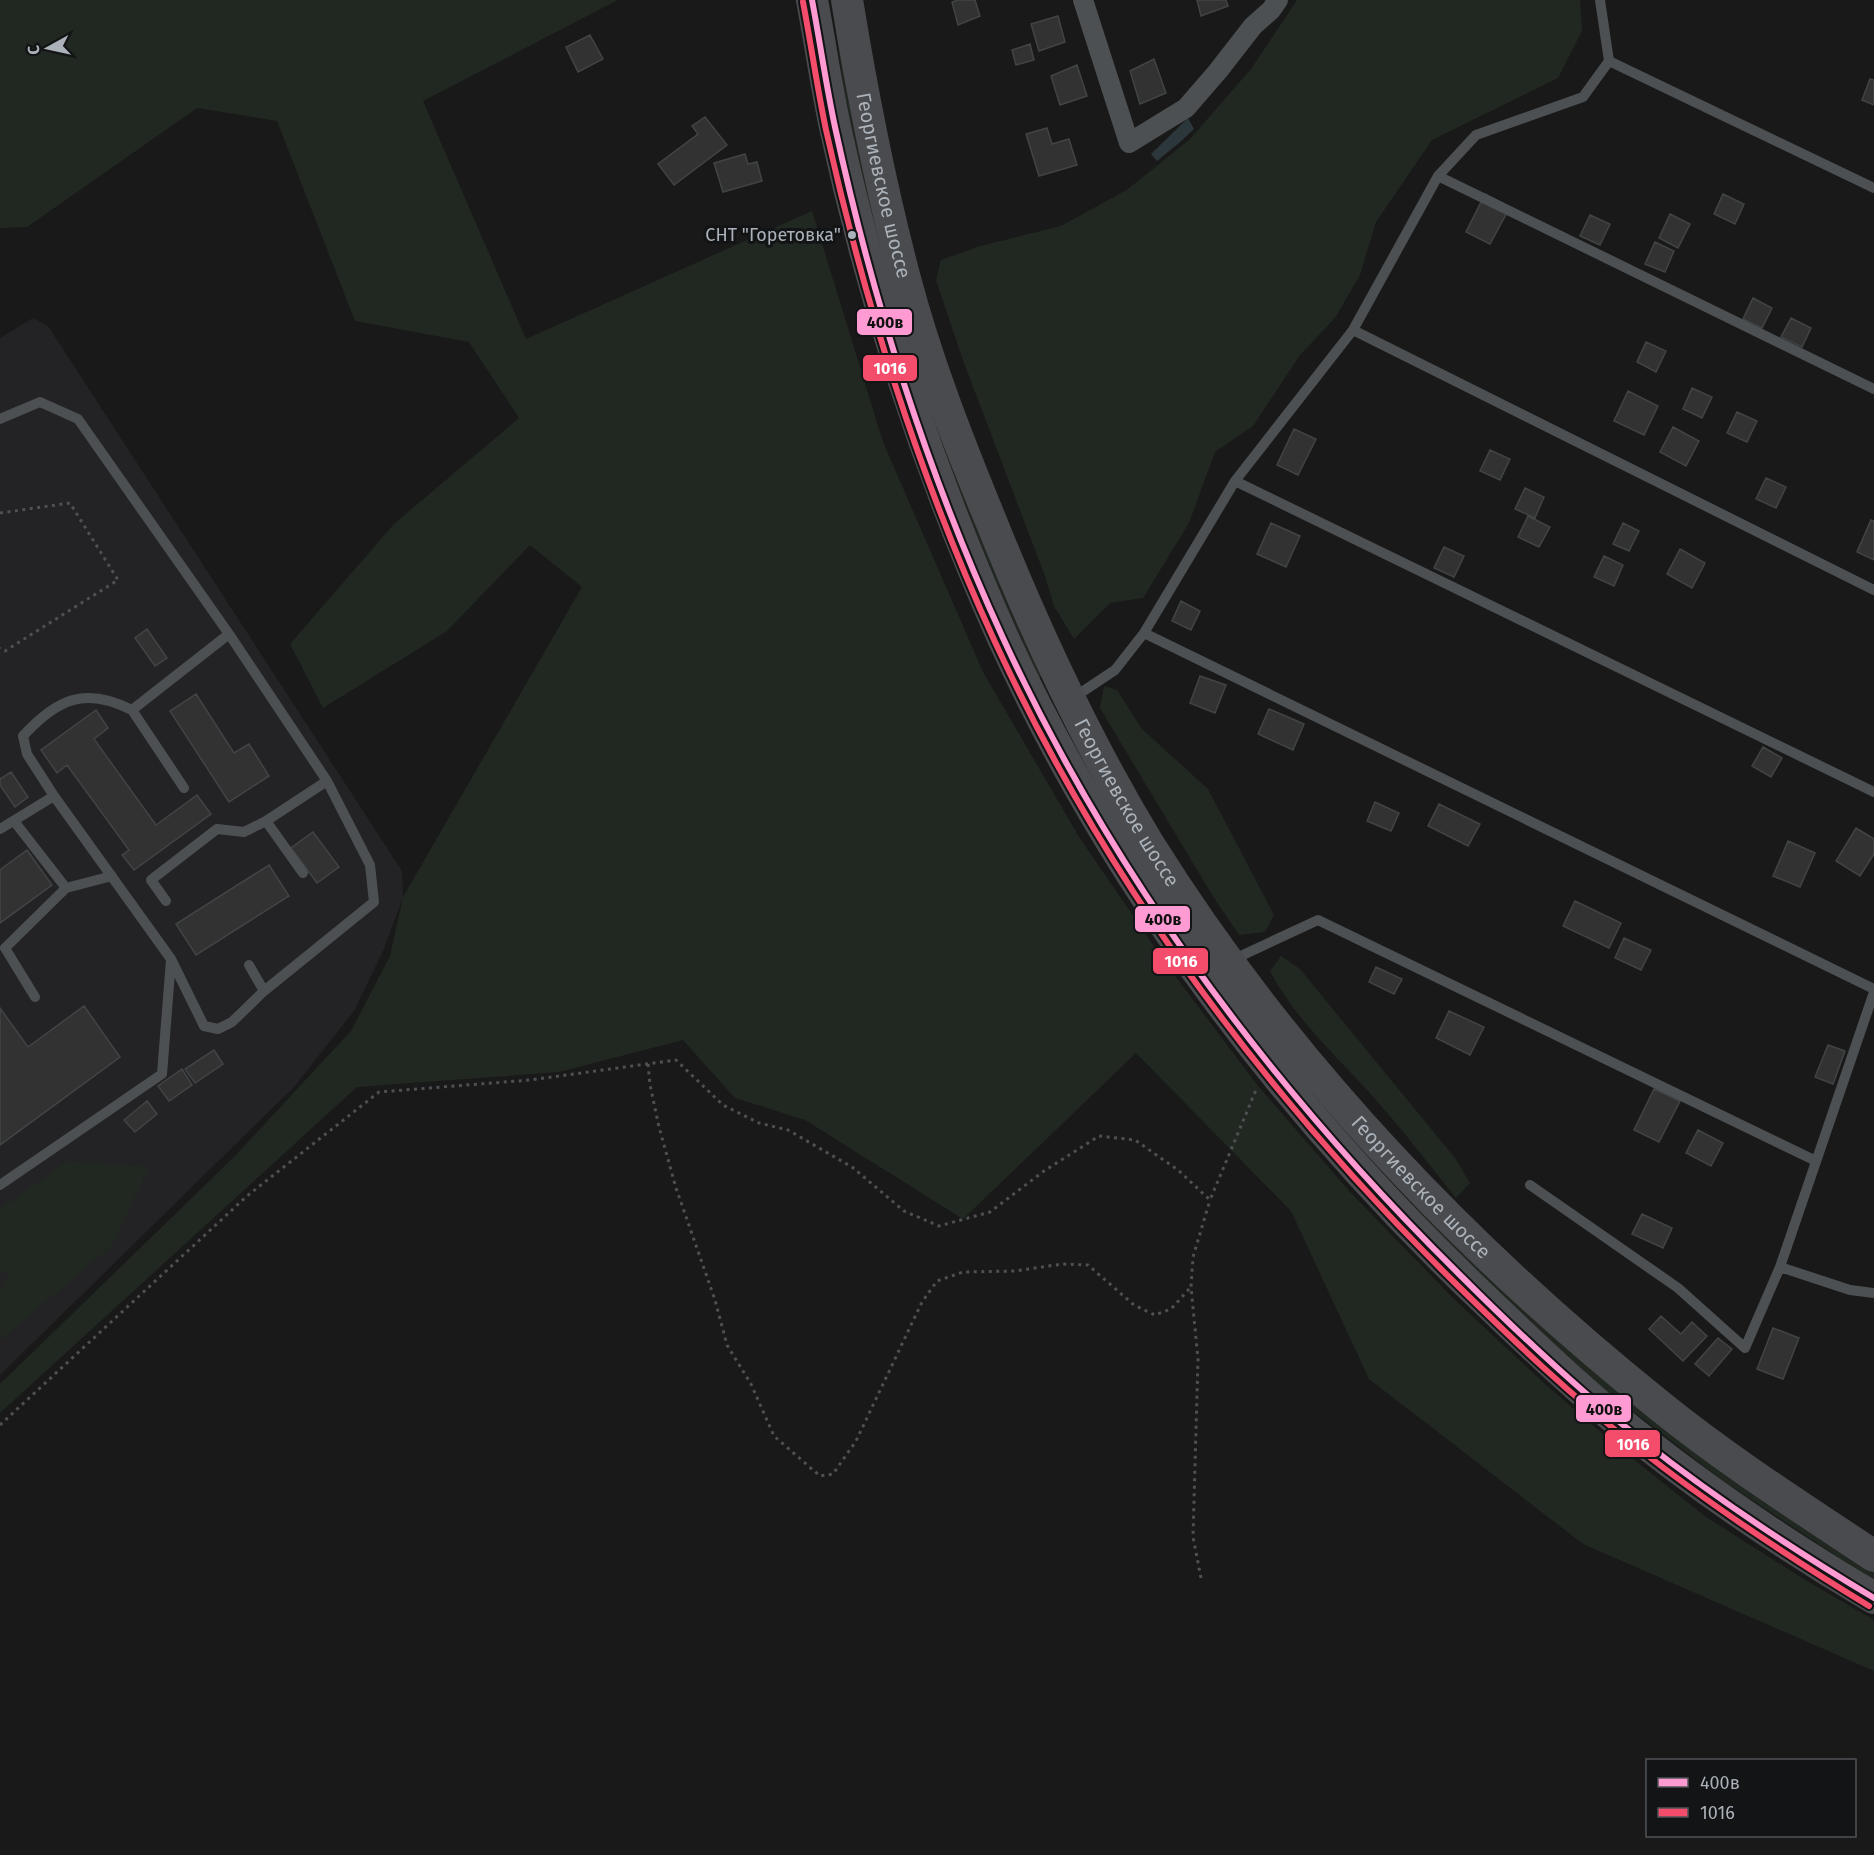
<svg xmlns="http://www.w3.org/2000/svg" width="1874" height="1855" viewBox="0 0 1874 1855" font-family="'Fira Sans',sans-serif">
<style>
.built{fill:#232325}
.green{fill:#212821}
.water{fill:#2c373c}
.building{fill:#323233;stroke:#414445;stroke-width:1.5}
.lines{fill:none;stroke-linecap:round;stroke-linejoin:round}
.path{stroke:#4f5054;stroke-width:3;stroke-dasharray:3 4.5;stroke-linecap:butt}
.service{stroke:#4d5052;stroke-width:10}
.minor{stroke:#4d5052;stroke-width:20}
.primary{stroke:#4a4b4e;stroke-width:32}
.bus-1-casing{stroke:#131415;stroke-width:10}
.bus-2-casing{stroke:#131415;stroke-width:10}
.bus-1{stroke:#ff9ad2;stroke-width:6}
.bus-2{stroke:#f44d6c;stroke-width:6}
.bus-dot{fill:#abb2ba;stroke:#131415;stroke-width:2}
.labels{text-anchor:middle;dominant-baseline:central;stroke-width:6;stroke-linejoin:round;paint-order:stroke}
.bus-label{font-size:18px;fill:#abb2ba;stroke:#131415;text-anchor:end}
.street-label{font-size:20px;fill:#abb2ba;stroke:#131415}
.line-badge{stroke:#131415;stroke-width:2}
.badge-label{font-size:16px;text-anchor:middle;font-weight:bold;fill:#fff}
.pale-badge-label{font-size:16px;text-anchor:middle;font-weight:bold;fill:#111}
</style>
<rect width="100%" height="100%" fill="#191919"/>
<path class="built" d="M33 318 48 326 402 871 403 897 384 949 354 1011 294 1087 0 1375V338Z"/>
<path class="green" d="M0 0H618L423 101 526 339 812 211 883 442 983 672 1079 837 1167 965 1258 1086 1351 1193 1454 1299 1545 1384 1618 1447 1706 1517 1807 1581 1874 1620V1671L1583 1544 1369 1379 1291 1211 1136 1053 963 1219 805 1120 735 1098 683 1040 559 1072 357 1087 0 1413V1384L235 1156 351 1031 390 956 403 897 582 587 530 545 447 631 323 708 290 644 394 524 519 418 469 342 355 321 277 121 197 108 27 227 0 228Z
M1297 0H1580L1582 31 1558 78 1432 140 1376 222 1360 275 1335 318 1300 355 1253 426 1215 452 1189 523 1143 598 1110 603 1074 639 1054 606 1045 576 964 363 936 280 941 260 977 247 1061 226 1128 189 1190 139 1251 69Z
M834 14 854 116 1048 673 1039 678 956 496 903 346 847 116Z
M1104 686 1117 690 1142 729 1208 789 1274 915 1265 932 1239 935 1214 898 1100 708Z
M1281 956 1300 969 1455 1158 1470 1183 1456 1198C1427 1162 1399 1125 1368 1091 1334 1054 1293 1016 1270 971Z
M1225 983 1398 1178 1874 1570V1581L1722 1480 1598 1384 1537 1328 1456 1252 1393 1183 1295 1072Z
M67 1161 149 1167 112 1246 0 1340V1291L10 1273 0 1271V1209Z"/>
<path class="water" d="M1188 118 1194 129 1179 143 1157 161 1151 154Z"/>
<path class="building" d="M958 0H975L980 16 958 25 952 2Z
M1197 0H1226L1228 6 1201 16Z
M1058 16 1065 42 1039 51 1031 24Z
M590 35 603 59 578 72 566 47Z
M1030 44 1034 60 1016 65 1012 50Z
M1154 59 1166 93 1140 104 1130 71Z
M1077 65 1087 96 1060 105 1051 76Z
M1870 79 1874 80V105L1862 100Z
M705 117 727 145 674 185 658 164 698 134 692 126Z
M1047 128 1052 144 1069 139 1077 165 1039 176 1026 134Z
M745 154 748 164 757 162 762 181 723 192 714 163Z
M1485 194 1510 207 1490 244 1466 232Z
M1723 194 1744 204 1735 224 1714 214Z
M1670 214 1690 224 1678 248 1659 238Z
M1590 215 1610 224 1600 245 1580 236Z
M1655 242 1674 251 1665 272 1645 264Z
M1753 298 1772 308 1762 328 1743 319Z
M1791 318 1811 328 1802 347 1781 337Z
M1646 342 1666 351 1656 372 1637 362Z
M1692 388 1712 397 1702 418 1683 409Z
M1628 391 1658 406 1644 435 1614 421Z
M1737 412 1757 421 1747 442 1727 433Z
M1673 427 1699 441 1686 466 1660 452Z
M1294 429 1316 439 1298 475 1277 465Z
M1490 450 1510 459 1500 480 1480 471Z
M1766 478 1786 487 1776 508 1756 499Z
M1525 488 1544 497 1535 518 1515 509Z
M1528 516 1550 527 1539 547 1518 537Z
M1871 520 1874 521V560L1857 552Z
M1271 523 1300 536 1286 567 1257 554Z
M1623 523 1639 531 1629 551 1613 544Z
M1444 547 1464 556 1454 577 1434 568Z
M1680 549 1705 563 1692 588 1667 574Z
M1604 556 1623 565 1614 586 1594 577Z
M1181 601 1200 611 1191 630 1172 621Z
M147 629 167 658 155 666 135 638Z
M1200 676 1226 685 1215 713 1190 703Z
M196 694 234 753 249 744 269 776 229 802 170 711Z
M1269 709 1304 724 1293 750 1258 734Z
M96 710 108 728 94 739 156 825 197 795 211 814 134 870 122 855 129 850 67 765 57 773 41 750Z
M1763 747 1782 758 1771 777 1752 766Z
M11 772 28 797 15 807 0 785V779Z
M1375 802 1399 813 1391 831 1367 821Z
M1439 804 1480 824 1468 846 1428 826Z
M1856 828 1874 839V854L1860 876 1836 861Z
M313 832 339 867 317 883 291 848Z
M1788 841 1815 853 1800 887 1773 876Z
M27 850 52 885 0 923V870Z
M269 865 289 896 196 955 176 924Z
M1575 901 1621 923 1609 948 1563 926Z
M1624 938 1651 950 1641 970 1615 958Z
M1376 967 1402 979 1394 994 1369 982Z
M84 1006 120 1057 0 1145V1008L28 1047Z
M1449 1011 1484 1027 1470 1055 1436 1038Z
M1828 1045 1845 1051 1833 1084 1815 1077Z
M214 1050 223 1064 195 1083 185 1069Z
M182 1069 192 1085 169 1101 158 1086Z
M1654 1089 1680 1101 1659 1142 1634 1130Z
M147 1101 157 1114 135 1132 124 1120Z
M1698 1130 1723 1143 1711 1166 1686 1153Z
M1642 1214 1672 1228 1663 1248 1632 1234Z
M1661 1316 1681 1334 1692 1322 1707 1336 1683 1361 1649 1329Z
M1773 1328 1799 1338 1783 1379 1757 1369Z
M1718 1338 1732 1349 1709 1376 1695 1364Z"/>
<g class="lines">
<path class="path" d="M0 513 70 503 118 580 5 651 0 648
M648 1064 650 1085 659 1127 676 1188 715 1300 727 1345 751 1384 774 1436 820 1476 833 1474 856 1441 922 1302 937 1281 963 1272 1015 1271 1062 1264 1088 1265 1134 1305 1155 1315 1171 1309 1191 1287
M0 1425 247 1196 379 1092 530 1080 676 1060 723 1105 759 1123 788 1130 852 1167 904 1211 939 1226 990 1212 1044 1171 1099 1136 1135 1140 1178 1170 1210 1200 1256 1090
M1201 1578 1193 1537 1198 1359 1191 1287 1193 1257 1210 1200"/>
<path class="service" d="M1609 61 1874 188
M1438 176 1874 389
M1353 330 1874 590
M0 419 40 402 78 419 229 634 327 781 370 865 374 902 264 991 232 1022 218 1029 204 1026 171 959 54 796 27 754 23 736C57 699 85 686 132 710L229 634
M1235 481 1874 792
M1144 633 1874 989
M1073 698 1115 670 1144 633 1235 481 1353 330 1438 176 1476 135 1583 97 1609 61 1600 0
M132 710 184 788
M14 821 66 888
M266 821 303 873
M0 829 54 796
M166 901 151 880 217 829 244 832 266 821 327 781
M1232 960 1318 920 1816 1161
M249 965 264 991
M35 997 5 948 66 888 112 876
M0 1185 162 1074 171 960
M1530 1185 1678 1288 1745 1348 1780 1267 1874 992
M1780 1267 1850 1290 1874 1293"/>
<path class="minor" d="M1083 0 1129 143 1186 108 1218 71 1253 26 1271 10 1278 0"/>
<g class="primary">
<path d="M812 0C820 42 826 85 835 127 873 302 930 475 1003 638 1118 889 1287 1112 1487 1302 1528 1341 1569 1381 1612 1416 1694 1484 1783 1544 1874 1598"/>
<path id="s1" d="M847 0C862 92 880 184 904 275 926 359 958 441 991 521 1035 631 1086 741 1148 843 1283 1059 1462 1247 1660 1406 1728 1461 1802 1508 1874 1556"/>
</g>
<defs>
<path id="bus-1" d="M812 0C820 42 826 85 835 127 873 302 928 475 1003 638 1113 877 1272 1089 1459 1274 1518 1333 1578 1390 1643 1441 1716 1499 1794 1550 1874 1598"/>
<path id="bus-2" d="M803 2C811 44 817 87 826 130 865 305 920 479 995 642 1106 882 1265 1095 1453 1281 1512 1339 1572 1397 1638 1448 1711 1506 1789 1557 1869 1606"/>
</defs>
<use href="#bus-1" class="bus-1-casing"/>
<use href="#bus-2" class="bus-2-casing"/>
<use href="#bus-1" class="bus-1"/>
<use href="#bus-2" class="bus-2"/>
</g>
<circle class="bus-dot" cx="852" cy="235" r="5"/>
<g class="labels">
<g class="bus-label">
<text x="841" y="235">СНТ "Горетовка"</text>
</g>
<g class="street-label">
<text stroke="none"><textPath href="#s1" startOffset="189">Георгиевское шоссе</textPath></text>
<text stroke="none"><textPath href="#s1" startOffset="855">Георгиевское шоссе</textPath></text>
<text stroke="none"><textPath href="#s1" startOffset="1341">Георгиевское шоссе</textPath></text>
</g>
</g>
<g class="line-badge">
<rect x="856" y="308" width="57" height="28" rx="6" fill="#ff9ad2"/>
<rect x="862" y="354" width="56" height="28" rx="6" fill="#f44d6c"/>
<rect x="1134" y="905" width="57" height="28" rx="6" fill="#ff9ad2"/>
<rect x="1152" y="947" width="57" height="28" rx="6" fill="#f44d6c"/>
<rect x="1575" y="1394" width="57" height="29" rx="6" fill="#ff9ad2"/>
<rect x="1604" y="1429" width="57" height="29" rx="6" fill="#f44d6c"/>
</g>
<g class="badge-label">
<text x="890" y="374">1016</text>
<text x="1181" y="967">1016</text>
<text x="1633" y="1450">1016</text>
</g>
<g class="pale-badge-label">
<text x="885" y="328">400в</text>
<text x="1163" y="925">400в</text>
<text x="1604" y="1415">400в</text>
</g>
<rect x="1646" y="1759" width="210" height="78" fill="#131415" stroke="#505357" stroke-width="1.5"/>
<rect x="1658" y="1778" width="30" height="9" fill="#ff9ad2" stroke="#505357" stroke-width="1.5"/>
<text x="1700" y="1789" font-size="18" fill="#abb2ba">400в</text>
<rect x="1658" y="1808" width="30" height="9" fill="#f44d6c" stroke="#505357" stroke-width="1.5"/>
<text x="1700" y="1819" font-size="18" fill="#abb2ba">1016</text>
<g transform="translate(48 48) rotate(262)" stroke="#131415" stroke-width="4.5" paint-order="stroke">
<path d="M0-4.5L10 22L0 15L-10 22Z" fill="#abb2ba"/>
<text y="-9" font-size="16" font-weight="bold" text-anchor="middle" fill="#abb2ba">С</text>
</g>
</svg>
